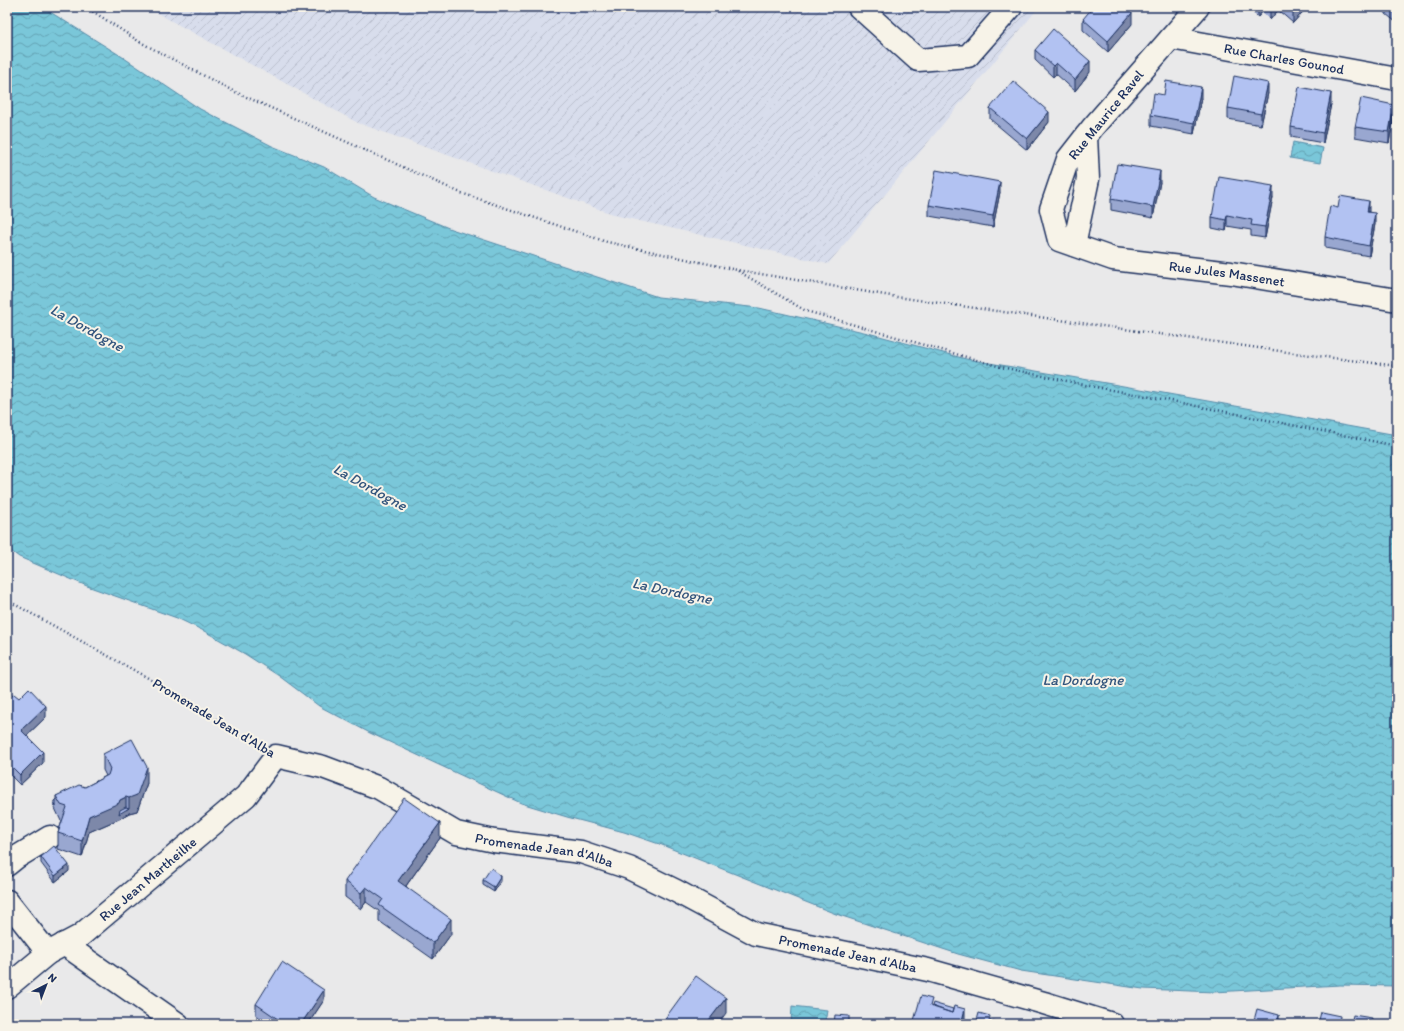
<svg xmlns="http://www.w3.org/2000/svg" width="1404" height="1031" viewBox="0 0 1404 1031" font-family="Itim,sans-serif">
<style>
.industrial{fill:url(#industrial-furrows)}
.water{fill:url(#water-waves);stroke:#548aa8}
.lines{fill:none;stroke-linecap:round;stroke-linejoin:round}
.minor-casing{stroke:#1b2f5e;stroke-width:25}
.path{stroke:#1b2f5e;stroke-width:2.5;stroke-dasharray:1 3;stroke-linecap:butt}
.minor{stroke:#f7f3e8;stroke-width:22}
.wall{fill:#99a7d0;stroke:#1b2f5e}
.shaded-wall{fill:#7d88a9;stroke:#1b2f5e}
.building{fill:#b2c2f2;stroke:#1b2f5e}
.labels{text-anchor:middle;dominant-baseline:central;stroke-width:4;stroke-linejoin:round;paint-order:stroke}
.street-label{font-size:14px;fill:#1b2f5e;stroke:#f7f3e8}
.water-label{font-size:15px;font-style:italic;fill:#33557d;stroke:#f7f3e8}
</style>
<defs>
<pattern id="industrial-furrows" width="10" height="10" patternUnits="userSpaceOnUse"><rect width="10" height="10" fill="#d8ddec"/><path d="M-1 1l2-2M0 10L10 0M9 11l2-2" fill="none" stroke="#b9becd"/></pattern>
<pattern id="water-waves" width="16" height="10" patternUnits="userSpaceOnUse"><rect width="16" height="10" fill="#7ac7d9"/><path d="M0 5q4-4 8 0t8 0" fill="none" stroke="#63a2b3"/></pattern>
</defs>
<rect width="100%" height="100%" fill="#e9e9ea"/>
<filter id="ink" filterUnits="userSpaceOnUse"><feTurbulence type="fractalNoise" baseFrequency=".025" numOctaves="2"/><feDisplacementMap in="SourceGraphic" scale="8" xChannelSelector="R" yChannelSelector="G"/><feConvolveMatrix kernelMatrix="1 2 1 2 8 2 1 2 1" color-interpolation-filters="sRGB"/></filter>
<g filter="url(#ink)">
<path class="industrial" d="M146 7H1039L828 264 618 216 358 123Z"/>
<path class="water" d="M7 7H42L121 56 200 109 272 146 324 167 374 197 451 229 658 297 759 308 868 333 966 359 1135 388 1397 435V986L1340 985 1214 992 1143 989 1021 971 958 954 836 914 662 845 624 832 567 817 521 803 370 733 319 706 279 676 245 654 204 631 177 618 87 586 19 557 7 548Z
M1293 142 1323 148 1320 163 1290 158Z
M792 1006 827 1010 825 1024H791Z"/>
<g class="lines">
<defs>
<g id="minor">
<path d="M859 7 918 60 968 56 1011 7"/>
<path id="s1" d="M1198 7 1093 127 1068 159 1051 209 1059 240 1113 259 1231 273 1397 300"/>
<path id="s2" d="M1171 38 1397 79"/>
<path d="M1074 245 1088 179 1086 136"/>
<path d="M7 865 17 857 50 837"/>
<path d="M7 901 48 953"/>
<path d="M64 944 178 1024"/>
<path id="s3" d="M7 987 48 953 80 936 246 796 276 756 323 767 379 788 456 833 494 841 581 852 629 868 676 891 756 934 928 970 1044 1003 1112 1024"/>
</g>
</defs>
<use href="#minor" class="minor-casing"/>
<path class="path" d="M86 7 140 42 233 91 461 193 607 242 737 270 897 297 1294 353 1397 366
M738 271 806 311 1001 367 1090 386 1162 399 1397 446
M7 600 195 704 236 734 255 744"/>
<use href="#minor" class="minor"/>
</g>
<path class="wall" d="M1247 7H1307L1293 23 1278 10 1270 20 1262 12 1258 17Z
M1386 7H1397V23L1386 14Z
M1083 19 1132 24 1108 52 1083 30Z
M1035 50 1090 72 1075 91 1056 74 1053 77 1035 60Z
M1268 93 1261 125 1228 119V108Z
M1201 98 1194 134 1151 126V115Z
M1331 104 1323 143 1291 137V127Z
M990 108 1049 122 1027 150 990 119Z
M1394 115 1389 143 1355 137V127Z
M1160 182 1153 218 1111 210V199Z
M1000 192 993 227 929 216V205Z
M1273 197 1265 238 1251 236V230L1227 226 1226 231 1212 228V217Z
M1369 212 1375 224 1369 256 1325 248V237Z
M19 698 46 717 26 736 43 763 20 785 7 772V700Z
M103 754 147 783 137 811 129 813 119 819 89 832 82 857 58 849V833L62 821H61L54 806V801L56 799V796L85 787 106 776 103 770Z
M440 838 406 886 451 934 433 959 379 921V911L366 902 361 909 345 897V881Z
M41 857 69 871 55 882 41 863Z
M483 880 501 881 494 892 483 885Z
M324 1000 308 1024H269L256 1015V1004Z"/>
<path class="shaded-wall" d="M1258 7H1262V12L1258 17Z
M1272 7H1278V10L1270 20V9Z
M1298 7H1307L1293 23V12Z
M1132 13V24L1108 52V41Z
M1090 61V72L1075 91V80Z
M1056 63V74L1053 77V66Z
M1268 83V93L1261 125V114Z
M1201 87V98L1194 134V123Z
M1331 93V104L1323 143V133Z
M1394 105V115L1389 143V132Z
M1049 112V122L1027 150V139Z
M1160 171V182L1153 218V207Z
M1000 182V192L993 227V216Z
M1273 186V197L1265 238V227Z
M1369 201V212H1367Z
M1375 213V224L1369 256V246Z
M1227 215V226L1226 231V220Z
M46 706V717L21 741V730Z
M43 752V763L20 785V775Z
M147 767V783L137 811 129 813 119 819 89 832 82 857V841L89 816 126 797V810L129 808V798Z
M440 823V838L398 897V881Z
M69 865V871L55 882V876Z
M501 876V881L494 892V887Z
M366 887V902L361 909V893Z
M451 919V934L433 959V943Z
M324 990V1000L308 1024H301Z
M726 998V1013L718 1024H706Z
M965 1009V1020L964 1024H961Z
M1279 1015V1024H1277Z"/>
<path class="building" d="M1093 7H1126L1132 13 1108 41 1083 19Z
M1287 7H1298L1293 12Z
M1390 7H1397V13Z
M1053 29 1090 61 1075 80 1056 63 1053 66 1035 50Z
M1234 76 1268 83 1261 114 1228 108Z
M1013 81 1049 112 1027 139 990 108Z
M1166 81 1201 87 1194 123 1151 115 1154 93 1164 95Z
M1299 87 1331 93 1323 133 1291 127Z
M1361 98 1394 105 1389 132 1355 127Z
M1117 164 1160 171 1153 207 1111 199Z
M936 170 1000 182 993 216 929 205Z
M1219 177 1273 186 1265 227 1251 225 1252 220 1227 215 1226 220 1212 217Z
M1340 196 1369 201 1367 212 1375 213 1369 246 1325 237 1330 206 1338 208Z
M29 688 46 706 21 730 43 752 20 775 7 762V700L14 694 19 698Z
M132 739 147 767 137 795 129 798 126 797 120 800 119 803 89 816 82 841 58 833 67 807 61 805 56 796 79 785 85 787 108 775 110 769 103 754Z
M404 798 440 823 398 881 451 919 433 943 379 905 383 899 366 887 361 893 345 881Z
M56 799V807L54 801Z
M126 807 129 808 119 814 120 810Z
M54 846 69 865 55 876 41 857Z
M491 868 501 876 494 887 483 880Z
M282 962 324 990 301 1024H285L256 1004Z
M696 976 726 998 706 1024H661Z
M921 996 932 999 930 1006 952 1013 954 1006 965 1009 961 1024H913Z
M933 1003 953 1009 952 1013 932 1006Z
M1257 1009 1279 1015 1277 1024H1253Z
M1321 1012 1340 1016 1339 1024H1318Z
M979 1013 990 1016 989 1021 997 1024H976Z
M835 1015 849 1016V1024H834Z
M1353 1015 1372 1018 1371 1024H1351Z
M991 1020 1004 1024H997L990 1022Z"/>
</g>
<g class="labels">
<g class="street-label">
<text stroke="none"><textPath href="#s2" startOffset="115">Rue Charles Gounod</textPath></text>
<text transform="translate(1106 115) rotate(-51)">Rue Maurice Ravel</text>
<text stroke="none"><textPath href="#s1" startOffset="457">Rue Jules Massenet</textPath></text>
<text transform="translate(214 718) rotate(31)">Promenade Jean d'Alba</text>
<text stroke="none"><textPath href="#s3" startOffset="644">Promenade Jean d'Alba</textPath></text>
<text stroke="none"><textPath href="#s3" startOffset="178">Rue Jean Martheilhe</textPath></text>
<text stroke="none"><textPath href="#s3" startOffset="968">Promenade Jean d'Alba</textPath></text>
</g>
<g class="water-label">
<text transform="translate(87 328) rotate(29)">La Dordogne</text>
<text transform="translate(370 487) rotate(29)">La Dordogne</text>
<text transform="translate(672 591) rotate(12)">La Dordogne</text>
<text x="1083" y="680">La Dordogne</text>
</g>
</g>
<rect width="1404" height="1031" fill="none" stroke="#f7f3e8" stroke-width="24"/>
<rect x="12" y="12" width="1380" height="1007" fill="none" stroke="#1b2f5e" stroke-width="1.5" filter="url(#ink)"/>
<g transform="translate(46 985) rotate(42)" stroke="#f7f3e8" stroke-width="3" paint-order="stroke">
<path d="M0-3L7 15L0 10L-7 15Z" fill="#1b2f5e"/>
<text y="-6" font-size="11" font-weight="bold" text-anchor="middle" fill="#1b2f5e">N</text>
</g>
</svg>
